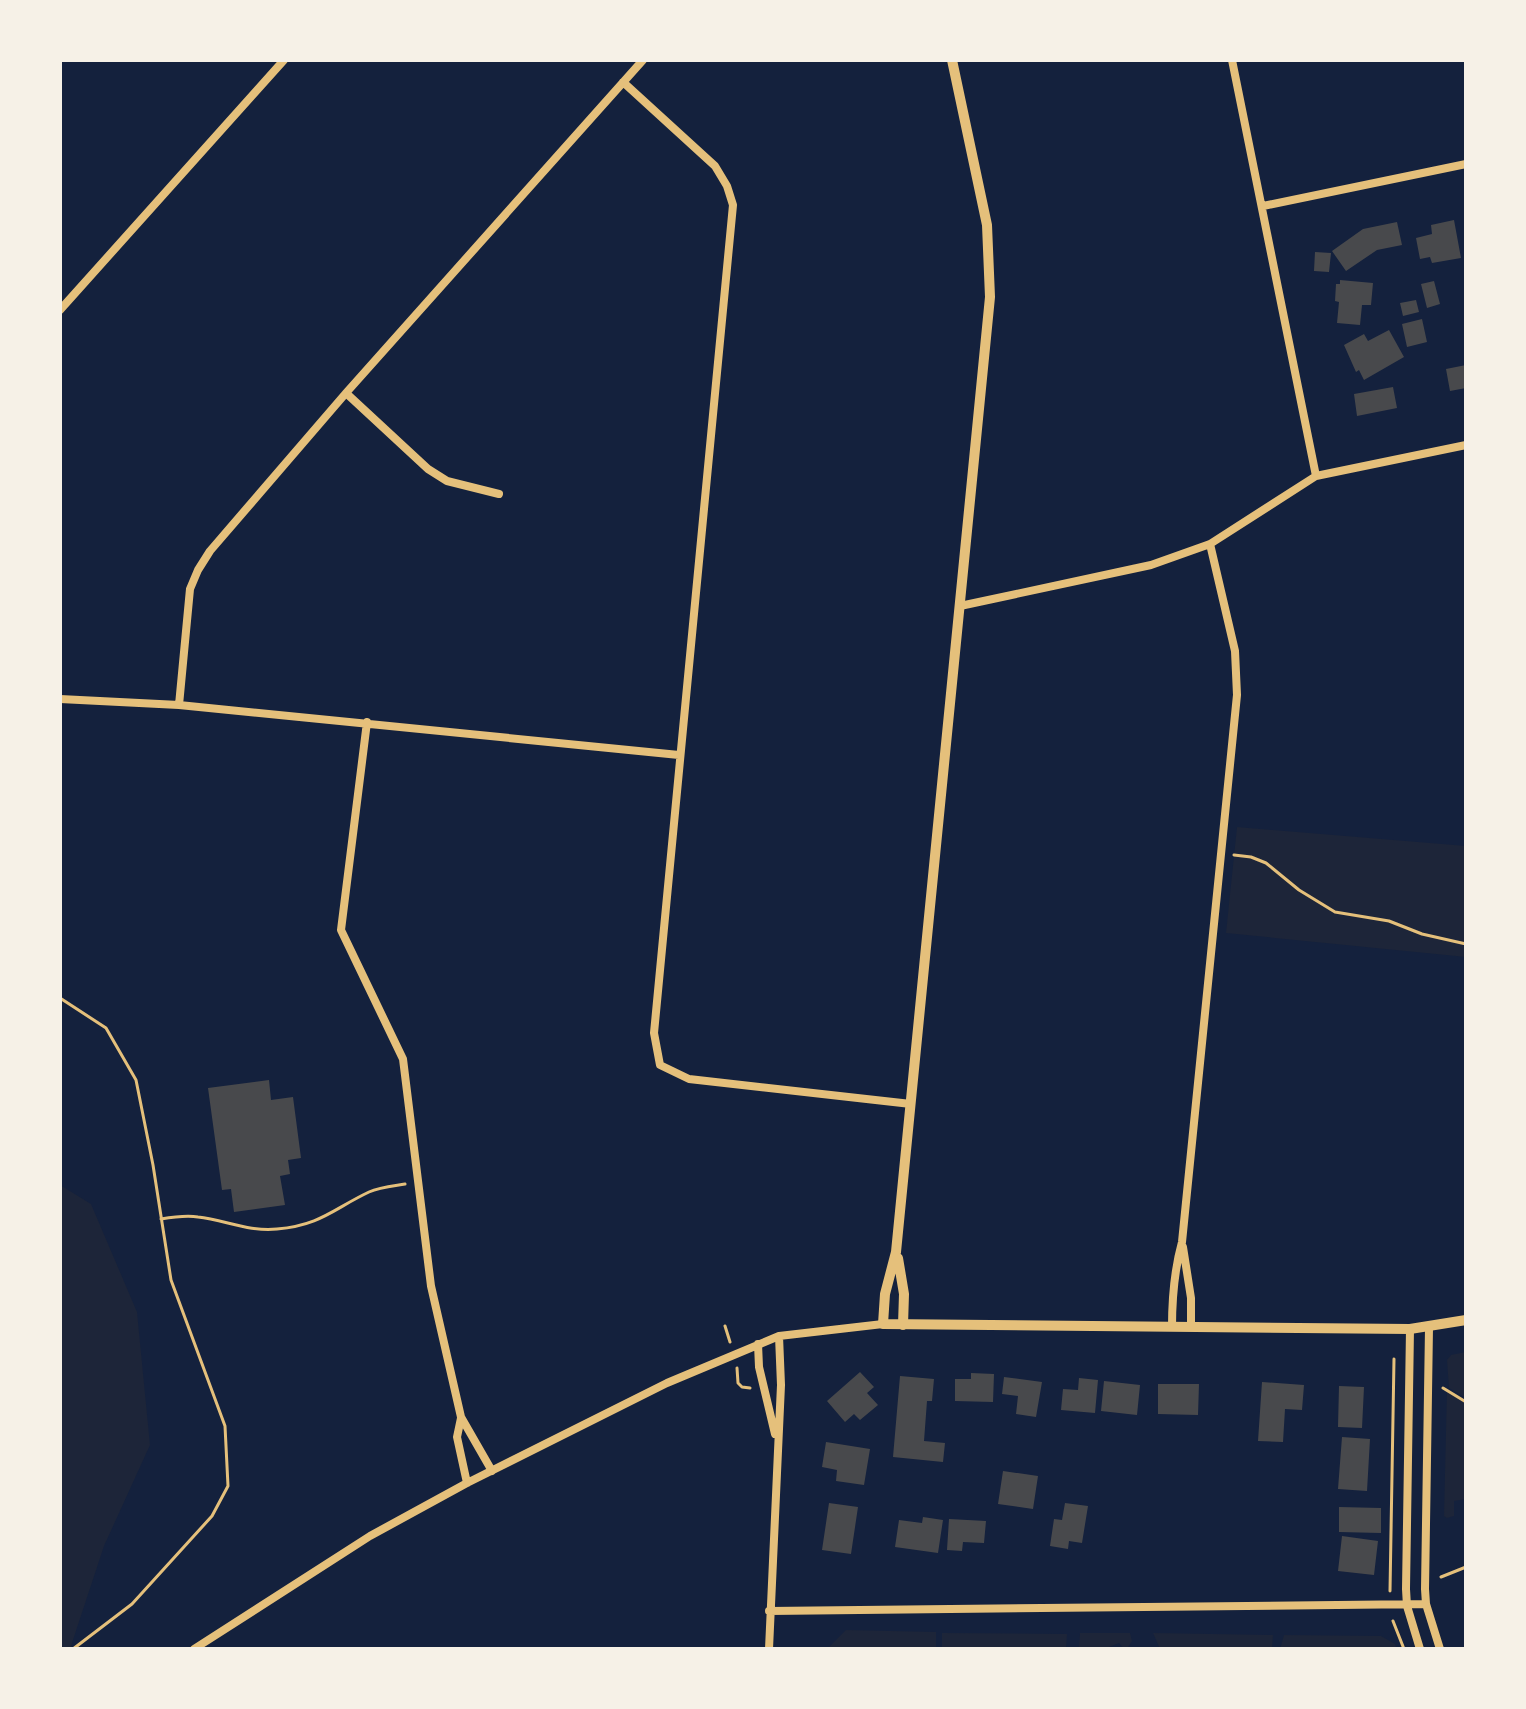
<svg xmlns="http://www.w3.org/2000/svg" width="1526" height="1709" viewBox="0 0 1526 1709" font-family="'Roboto Condensed',sans-serif">
<style>
.green{fill:#1d2539}
.building{fill:#48494c}
.lines{fill:none;stroke-linecap:round;stroke-linejoin:round}
.path{stroke:#e5c07b;stroke-width:3}
.minor{stroke:#e5c07b;stroke-width:8}
.tertiary{stroke:#e5c07b;stroke-width:10}
</style>
<rect width="100%" height="100%" fill="#14213d"/>
<path class="green" d="M1237 827 1466 846V957L1226 933Z
M60 1185 91 1204 137 1312 150 1445 104 1546 70 1649H60Z
M1466 1352V1398L1449 1388 1447 1360 1451 1355Z
M1447 1389 1466 1403V1499L1454 1501V1516L1447 1518 1444 1516Z
M846 1630 936 1632V1649H827Z
M942 1633 1067 1634 1066 1649H942Z
M1080 1633H1130L1132 1641 1127 1649H1124L1119 1643 1104 1649H1079Z
M1153 1633 1273 1635 1272 1649H1160Z
M1284 1635 1381 1636 1395 1644 1397 1649H1280Z"/>
<path class="building" d="M1454 220 1461 258 1432 263 1430 257 1420 259 1416 238 1432 234 1431 225Z
M1397 222 1402 245 1377 250 1346 271 1332 251 1363 229Z
M1315 252 1331 253 1329 272 1314 271Z
M1340 280 1373 283 1371 305H1362L1360 325 1337 323 1339 302 1335 301 1336 284H1340Z
M1434 281 1440 304 1427 308 1421 284Z
M1416 300 1419 312 1403 316 1400 303Z
M1422 319 1427 342 1407 347 1402 324Z
M1389 330 1404 357 1364 380 1359 370 1356 372 1344 345 1364 334 1368 341Z
M1466 365V388L1450 391 1446 369Z
M1393 387 1397 408 1357 416 1354 394Z
M269 1080 271 1100 293 1097 301 1158 288 1160 290 1174 280 1176 285 1205 234 1212 231 1189 222 1190 208 1088Z
M860 1372 874 1387 867 1393 878 1405 860 1420 854 1414 845 1422 827 1401Z
M971 1373 994 1374 993 1402 955 1401V1379H971Z
M900 1376 934 1379 932 1401H927L924 1441 945 1443 943 1462 893 1457Z
M1004 1377 1042 1382 1036 1417 1016 1414 1018 1396 1002 1394Z
M1079 1378 1098 1380 1095 1413 1061 1410 1063 1389 1078 1390Z
M1104 1381 1140 1385 1137 1415 1101 1411Z
M1262 1382 1304 1385 1302 1410 1285 1409 1283 1442 1258 1441Z
M1158 1384H1199L1198 1415 1158 1414Z
M1339 1386 1364 1387 1362 1428 1338 1427Z
M1342 1437 1370 1439 1367 1491 1338 1489Z
M826 1442 870 1449 864 1485 836 1481 837 1470 822 1467Z
M1003 1471 1038 1476 1033 1509 998 1504Z
M829 1503 858 1507 851 1554 822 1550Z
M1065 1503 1088 1506 1082 1543 1069 1541 1068 1549 1050 1546 1054 1519 1062 1520Z
M1339 1507 1381 1508V1533L1339 1532Z
M923 1517 943 1520 938 1553 895 1547 899 1520 922 1523Z
M949 1519 986 1521 984 1543 963 1542 962 1551 947 1550Z
M1342 1536 1378 1541 1374 1575 1338 1571Z"/>
<g class="lines">
<path class="path" d="M1234 855 1251 857 1266 863 1299 890 1335 912 1389 921 1422 934 1466 944
M60 998 106 1028 136 1080 153 1165 171 1280 225 1426 228 1486 212 1516 132 1604 73 1649
M161 1219C173 1217 185 1215 198 1217 225 1220 249 1232 277 1229 321 1225 333 1209 369 1192 380 1187 393 1186 405 1184
M725 1326 730 1342
M737 1368 738 1383 742 1387 750 1388
M1443 1388 1466 1402
M1441 1577 1466 1567
M1390 1591 1394 1359
M1393 1621 1404 1649"/>
<path class="minor" d="M1232 60 1316 476
M623 82 715 166 727 186 733 205 654 1033 660 1065 689 1079 911 1104
M1263 206 1466 164
M60 310 284 60
M346 393 428 469 447 481 499 494
M960 606 1151 565 1210 544 1316 476 1466 445
M60 699 179 705 679 755
M179 705 190 589 198 570 210 551 346 393 643 60
M367 722 341 930 403 1059 431 1286 461 1417 492 1471
M1183 1247 1191 1298V1327
M1172 1327C1172 1298 1174 1271 1182 1242L1237 695 1235 651 1210 544
M1429 1328 1425 1589 1426 1604 1440 1649
M1410 1329 1406 1589 1407 1606 1420 1649
M758 1344 759 1367 775 1434
M461 1418 457 1437 467 1483
M769 1611 1426 1604
M194 1649 370 1536 467 1483 667 1383 779 1336 883 1324
M769 1649 781 1385 779 1336"/>
<path class="tertiary" d="M952 60 987 225 990 297 896 1252 885 1294 883 1324 1410 1329 1466 1320
M898 1258 904 1294 903 1325"/>
</g>
<rect width="1526" height="1709" fill="none" stroke="#f6f1e7" stroke-width="124"/>
</svg>
